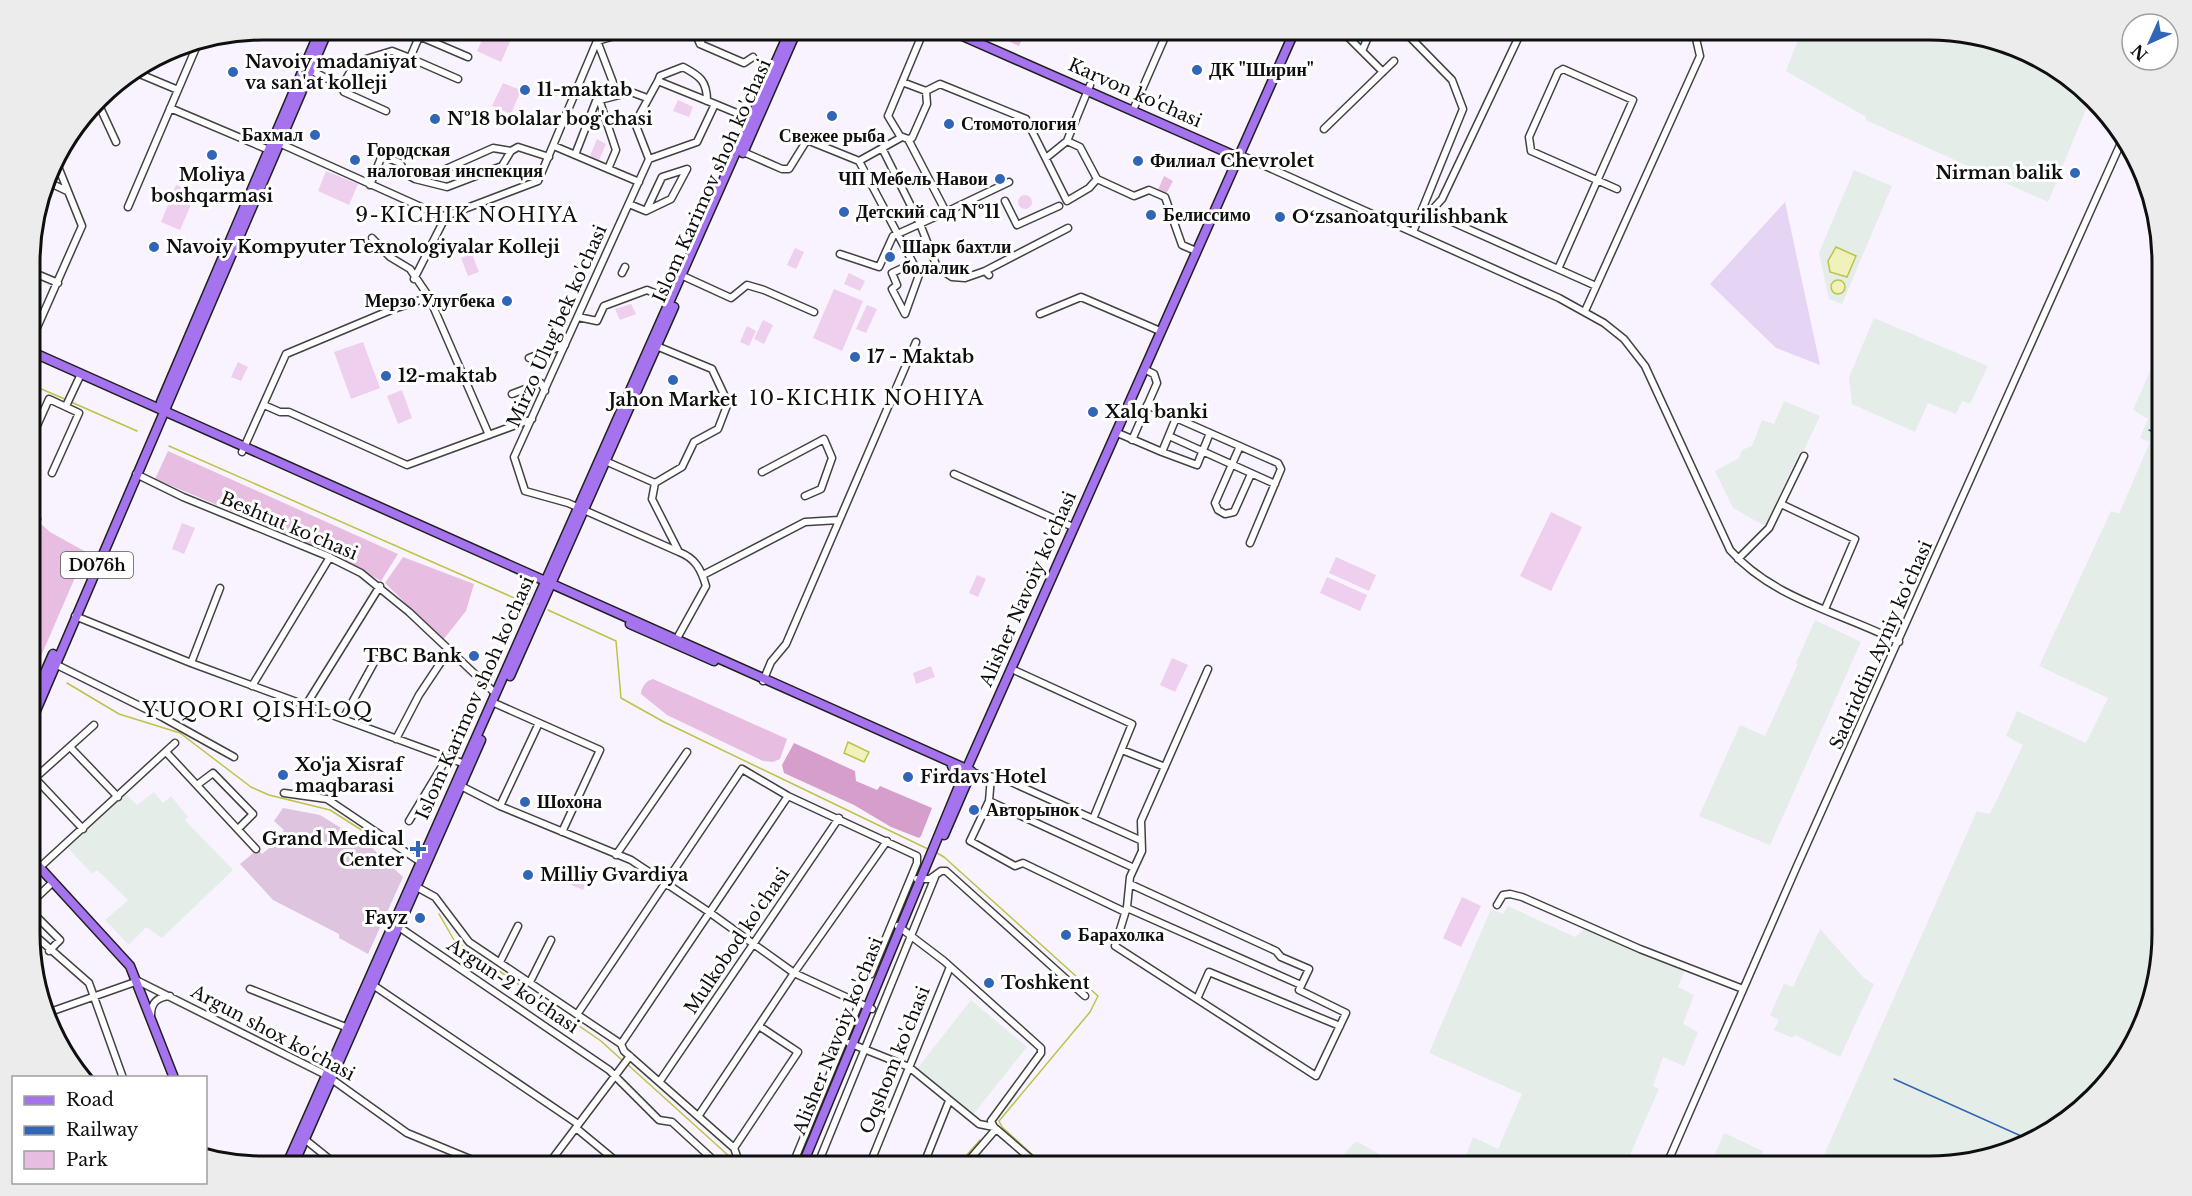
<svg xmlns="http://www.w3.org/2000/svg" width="2192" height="1196" viewBox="0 0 2192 1196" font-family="'Libre Baskerville',serif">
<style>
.industrial{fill:#e5ede9}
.farmland{fill:#e5d4f3}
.green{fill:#e7bee1}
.forest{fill:#d69ecb}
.cemetery{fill:#dfc4df}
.pitch{fill:#eecfee}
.water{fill:#f0f2bb;stroke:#bdc347;stroke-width:1.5}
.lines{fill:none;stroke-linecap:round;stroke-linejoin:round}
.stream{stroke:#bdc347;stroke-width:1.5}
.minor-casing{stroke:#424242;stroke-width:9}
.major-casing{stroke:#202020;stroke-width:11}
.minor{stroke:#fff;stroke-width:6}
.major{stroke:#a573ee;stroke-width:8}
.rail{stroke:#3165b5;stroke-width:1.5}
.poi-dot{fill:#3165b5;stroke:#fff;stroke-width:2}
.labels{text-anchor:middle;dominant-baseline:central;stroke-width:6;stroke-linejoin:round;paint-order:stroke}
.shield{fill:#fff;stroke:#575757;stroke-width:1.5}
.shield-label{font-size:16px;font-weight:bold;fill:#0f0f0f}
.poi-label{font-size:18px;font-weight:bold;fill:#0f0f0f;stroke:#fff;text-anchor:start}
.street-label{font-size:18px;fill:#0f0f0f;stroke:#fff}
.neighbourhood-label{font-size:20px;letter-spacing:1.5px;fill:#0f0f0f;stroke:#fff}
.rim{fill:none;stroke:#0f0f0f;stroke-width:3}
</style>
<rect width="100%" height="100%" fill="#f8f3fe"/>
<path class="industrial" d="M1802 30H1929L1989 38 2045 61 2089 102 2048 202 1866 120V117L1786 71Z
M1854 170 1892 186 1842 304 1829 299 1819 253Z
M1874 318 1988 366 1970 404 1962 401 1956 414 1928 403 1915 432 1852 404 1849 377Z
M2161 346 2162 947 2131 1049 2058 1127 2003 1154 1943 1166H1819L1977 811 1990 814 2023 745 2006 736 2017 711 2086 743 2108 698 2039 666 2111 511 2119 514 2150 442 2140 438 2148 419 2133 410Z
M1784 401 1820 416 1801 456 1798 455 1765 526 1733 508 1715 471 1739 458 1742 450 1752 446 1762 420 1774 424Z
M1815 620 1861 642 1770 845 1699 816 1740 725 1765 736 1798 664 1796 663Z
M154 792 163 803 171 796 188 817 185 820 233 870 162 938 146 927 129 945 105 920 128 900 97 870 92 874 67 847 126 794 137 805Z
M1508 906 1575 937 1584 929 1685 970 1678 987 1694 995 1683 1024 1698 1032 1684 1066 1663 1057 1653 1086 1659 1089 1625 1166H1462L1473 1137 1498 1149 1522 1094 1429 1053 1491 909 1503 914Z
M1820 929 1864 978 1874 984 1840 1057 1795 1035 1792 1038 1774 1030 1779 1020 1770 1015 1784 984 1793 987Z
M971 1000 1027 1047 972 1116 916 1070Z
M1724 1133 1763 1151 1756 1166H1710Z
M1355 1142H1358L1400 1166H1333Z"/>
<path class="farmland" d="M1785 202 1820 365 1776 348 1710 284Z"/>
<path class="green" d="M984 30H1026L1019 46Z
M1164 176 1173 181 1166 194 1158 190Z
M168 451 398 554 381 581 334 554 155 479Z
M40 523 50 532 86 552 32 677V542Z
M403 557 474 584 466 611 443 640 385 583Z
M653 679 787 739 780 759 773 762 763 761 667 715 641 694C641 687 647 680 653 679Z"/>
<path class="forest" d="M794 743 855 771 856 781 877 790 880 786 932 808 921 836 919 838 891 827 854 805 784 773 782 765Z"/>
<path class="cemetery" d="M283 808 320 815 370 846 403 877 368 954 339 938V934L273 900 240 864 258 849 262 854 275 843 284 830 274 821Z"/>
<path class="pitch" d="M487 30H515L501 62 477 51Z
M503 83 521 90 511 114 492 106Z
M678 100 693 107 689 117 673 111Z
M597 139 606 144 599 160 590 156Z
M326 171 358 184 349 205 318 191Z
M176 185 196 193 180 230 161 222Z
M1018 202a7 7 0 1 1 14 0a7 7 0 1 1-14 0Z
M795 248 804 252 796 269 787 265Z
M472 254 479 272 468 276 461 258Z
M849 273 865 281 860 291 844 284Z
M834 289 863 301 842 351 813 338Z
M631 304 636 314 620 320 615 309Z
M867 305 877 309 866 333 856 329Z
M763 320 773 325 764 344 754 339Z
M747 326 756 331 749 346 740 342Z
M363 342 380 388 351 399 334 352Z
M238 362 248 367 241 381 231 377Z
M402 390 412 418 398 424 387 396Z
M1551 512 1582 527 1551 591 1520 576Z
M182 523 195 528 184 554 172 549Z
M1336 557 1376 575 1369 591 1329 573Z
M977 575 986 579 978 597 969 593Z
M1327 577 1367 595 1360 611 1320 593Z
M1172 658 1188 665 1175 692 1160 685Z
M931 666 935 677 916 684 913 673Z
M563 865 589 876 583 890 557 879Z
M1462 897 1481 906 1461 947 1443 938Z"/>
<path class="water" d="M1836 247 1856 256 1847 277 1830 272 1828 261Z
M1831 287a7 7 0 1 1 14 0a7 7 0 1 1-14 0Z
M848 742 869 752 864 762 844 753Z"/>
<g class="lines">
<path class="stream" d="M32 385 67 400
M71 402 137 431
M169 446 528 604
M548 610 616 641 621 698 664 722 930 850
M67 683 119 714 180 733 251 787 269 795 330 810 374 838
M937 853 944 857 1098 996 1090 1012 999 1121 1002 1127 1045 1166
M439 914 454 940 601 1041 623 1061
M627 1064 740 1166
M957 1166 980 1140"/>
<defs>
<path id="minor" d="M422 30 410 58 458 79
M593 30 617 93
M617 30 618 35 629 30
M694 30 700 44 744 63 753 57
M924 30 888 116 900 136 908 139 946 212 1009 182
M1341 30 1383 72
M1403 30 1452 80 1463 109 1413 232
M419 36 468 57
M700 44 706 30
M1362 51 1371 30
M310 70 342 86 356 62 392 51 410 58
M135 72 178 90
M658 81 660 76 683 67C700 76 707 81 707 101
M902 82 926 91 940 84 1026 119 1067 201 1089 188 1097 179
M342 86 344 92 386 111
M599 99 616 150 608 169
M98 103 116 142
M715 104 751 119
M170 108 269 150
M1133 110 1168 30
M1324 129 1394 61
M908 139 912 138 927 104 926 91
M1067 141 1080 147 1097 179 1134 196 1149 190 1165 197 1182 245 1196 251
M279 143 439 215 446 216
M554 146 639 182
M882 148 920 224 937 267 952 277 965 278 985 271 989 275
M511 151 518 147 549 157
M741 151 782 169H789L807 140 859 161 902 137
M575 155 596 101 631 92 647 98
M1243 156 1559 298 1604 323 1624 339 1645 366 1730 550C1773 599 1842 613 1899 642
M1046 158 1067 141 1090 85
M649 159 697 142 715 104 658 81 635 123 649 159 514 457 525 491 568 503 679 552
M859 161 913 263
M48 182 67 191
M370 185 381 158H388L400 163 406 174 415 179 447 187 502 166 511 151 493 148 421 180
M1005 201 1017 225 1059 206
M629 204 646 211 671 199 687 169 662 177 646 211
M128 207 198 43
M1430 212 1558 269
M1418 218 1430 212 1442 199 1522 30
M372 238 390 257 410 269 429 297 489 435
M840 254 879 267 893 236 946 212
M913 263 919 275 905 314 892 289 897 285 892 273Z
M985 271 1068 228
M32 272 58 283
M622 273 625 267
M683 276 731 298 747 285 764 290 814 312
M414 279 446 216 538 181 597 41 618 35
M1596 286 1558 269 1633 100 1563 69 1558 72 1529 137 1531 151 1617 189
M1585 311 1700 56 1694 30
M1040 314 1081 297 1160 331
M578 317 597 321 604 306 647 290 671 300
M32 339 82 226 55 159
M654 345 712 369 728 403 718 429 694 442 682 467 655 483
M529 358 565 345
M512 394 541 383 545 391
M264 405 280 412H289L407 465 532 419
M1147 405 1176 418
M66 406 81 374
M32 427 36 428 49 399 79 413 52 473
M1120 434 1162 452 1176 418 1278 463 1281 469 1250 543
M1169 436 1275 484
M1132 440 1157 383 1154 374 1148 371
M1240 446 1215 503 1218 510 1225 514 1234 512 1251 474
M242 452 286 354 391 310 429 297
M1162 452 1197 465 1210 433
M603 460 655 483
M762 472 824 439 832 458 821 489 805 496
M136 474 183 497 325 555 361 573 409 612 496 694
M954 474 1073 527
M655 483 652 499 679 552C695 558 701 569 706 586L675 642
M1781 504 1855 539 1825 609
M32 518 37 519
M1738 559 1769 528 1804 456
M703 575 805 522 839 520
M75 616 191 663 465 764
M191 663 220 588
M55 664 162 717 234 757
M1016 671 1132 724 1093 819
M763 681 771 662 786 644 916 342
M252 686 330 557
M492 702 600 750 562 832
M306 705 380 586
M343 719 376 659
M396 739 419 695 449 650
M70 747 118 797
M1122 750 1165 767
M166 752 256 849
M971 771 982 776 1000 777 1140 840
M32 775 83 829
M991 777 989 801 970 841 1015 866 1023 863 1125 912
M35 778 94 725
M197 785 213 773 253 814 238 829
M459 785 500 806 631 860 709 912 794 973 872 1009
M284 793 327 799 422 863
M989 801 1134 868
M500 806 539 723
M409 821 447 758
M616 855 687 752
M39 868 175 743
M917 879H930L941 871H946L1085 996
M1130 884 1276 951 1281 957 1309 969 1299 990 1346 1013 1316 1076 1115 946 1127 907 1130 877 1142 851 1141 821 1208 669
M415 886 435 897 469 942 621 1044 624 1051 734 1148 738 1159 747 1166
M32 902 53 882
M1497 905 1503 895 1510 894 1522 897 1640 949 1743 989
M1127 908 1301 985
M32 912 60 940 49 951
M396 925 609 1070 659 1120 672 1122 720 1166
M898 926 944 961 1041 1048V1053L991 1121 994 1127 1039 1166
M32 933 89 983 123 1078
M500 962 518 926
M530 982 551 940
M370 983 578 1124
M250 989 348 1028
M1197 999 1209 972 1340 1026
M50 1010 69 1062
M50 1012 138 981 326 1075 407 1133 487 1166
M578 1013 742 769 788 796 917 856V863L871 974
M151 1015C151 1002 158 997 170 996
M849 1043 909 1067 979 1124 994 1127
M621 1044 788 796
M660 1081 839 818
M699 1115 794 973 887 841
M576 1128 622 1166
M302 1137 338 1166
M734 1148 798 1052 759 1026
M547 1166 630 1056
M792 1166 859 1004
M817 1166 935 877
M869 1166 950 967
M923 1166 949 1101
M964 1166 996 1129
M1666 1166 1797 866 2124 136"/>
<path id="major" d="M949 30 1242 159
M743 153 797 30
M32 352 971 771
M161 402 320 30
M630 624 714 661
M510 676 674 307
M32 702 53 654
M32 720 328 30
M952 766 960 783
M944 835 970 775
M32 859 130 966 174 1078
M286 1166 790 30
M293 1166 481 740
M802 1166 959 786 1295 30"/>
</defs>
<use href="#minor" class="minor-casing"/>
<use href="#major" class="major-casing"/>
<use href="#minor" class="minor"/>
<use href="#major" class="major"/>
<path class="rail" d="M2149 430 2161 435
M1894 1079 2030 1140"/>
</g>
<g class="poi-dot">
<circle cx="1197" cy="70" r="6"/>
<circle cx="233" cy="72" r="6"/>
<circle cx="525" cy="90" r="6"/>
<circle cx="832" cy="116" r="6"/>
<circle cx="435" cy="119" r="6"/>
<circle cx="949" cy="124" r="6"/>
<circle cx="315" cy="135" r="6"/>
<circle cx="212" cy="155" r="6"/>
<circle cx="355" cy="160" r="6"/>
<circle cx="1138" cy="161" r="6"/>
<circle cx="2075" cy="173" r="6"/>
<circle cx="1000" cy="179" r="6"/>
<circle cx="844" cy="212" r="6"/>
<circle cx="1151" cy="215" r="6"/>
<circle cx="1280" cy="217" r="6"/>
<circle cx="154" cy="247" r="6"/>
<circle cx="890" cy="257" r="6"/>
<circle cx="507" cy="301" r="6"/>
<circle cx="855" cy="357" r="6"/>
<circle cx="386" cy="376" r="6"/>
<circle cx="673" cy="380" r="6"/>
<circle cx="1093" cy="412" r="6"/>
<circle cx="474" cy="656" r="6"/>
<circle cx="283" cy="775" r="6"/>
<circle cx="908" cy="777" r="6"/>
<circle cx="525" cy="802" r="6"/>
<circle cx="974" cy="810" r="6"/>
<path d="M415 840h6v6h6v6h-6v6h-6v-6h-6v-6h6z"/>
<circle cx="528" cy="875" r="6"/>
<circle cx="420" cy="918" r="6"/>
<circle cx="1066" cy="935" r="6"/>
<circle cx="989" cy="983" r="6"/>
</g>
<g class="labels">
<rect class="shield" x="61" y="552" width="72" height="26" rx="4.5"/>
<g class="shield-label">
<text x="97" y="565">D076h</text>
</g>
<g class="poi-label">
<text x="245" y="62">Navoiy madaniyat<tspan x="245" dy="21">va san'at kolleji</tspan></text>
<text x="1209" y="70">ДК "Ширин"</text>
<text x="537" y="90">11-maktab</text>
<text x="447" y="119">№18 bolalar bog'chasi</text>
<text x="961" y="124">Стомотология</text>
<text x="303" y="135" text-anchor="end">Бахмал</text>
<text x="832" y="136" text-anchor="middle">Свежее рыба</text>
<text x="367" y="150">Городская<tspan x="367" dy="21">налоговая инспекция</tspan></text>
<text x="1150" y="161">Филиал Chevrolet</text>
<text x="2063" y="173" text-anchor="end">Nirman balik</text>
<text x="212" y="175" text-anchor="middle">Moliya<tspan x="212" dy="21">boshqarmasi</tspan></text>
<text x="988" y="179" text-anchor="end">ЧП Мебель Навои</text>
<text x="856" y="212">Детский сад №11</text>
<text x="1163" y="215">Белиссимо</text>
<text x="1292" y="217">Oʻzsanoatqurilishbank</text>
<text x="166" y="247">Navoiy Kompyuter Texnologiyalar Kolleji</text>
<text x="902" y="247">Шарк бахтли<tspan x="902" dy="21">болалик</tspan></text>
<text x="495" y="301" text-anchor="end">Мерзо Улугбека</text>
<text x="867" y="357">17 - Maktab</text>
<text x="398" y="376">12-maktab</text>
<text x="673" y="400" text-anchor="middle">Jahon Market</text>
<text x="1105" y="412">Xalq banki</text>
<text x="462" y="656" text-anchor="end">TBC Bank</text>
<text x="295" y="765">Xo'ja Xisraf<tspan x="295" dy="21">maqbarasi</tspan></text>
<text x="920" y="777">Firdavs Hotel</text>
<text x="537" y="802">Шохона</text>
<text x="986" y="810">Авторынок</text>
<text x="404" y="839" text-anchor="end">Grand Medical<tspan x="404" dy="21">Center</tspan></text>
<text x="540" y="875">Milliy Gvardiya</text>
<text x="408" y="918" text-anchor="end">Fayz</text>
<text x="1078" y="935">Барахолка</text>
<text x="1001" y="983">Toshkent</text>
</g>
<g class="street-label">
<text transform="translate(1135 93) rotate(24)">Karvon ko'chasi</text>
<text transform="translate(712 181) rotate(-66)">Islom Karimov shoh ko'chasi</text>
<text transform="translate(557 326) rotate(-66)">Mirzo Ulug'bek ko'chasi</text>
<text transform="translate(289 526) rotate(23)">Beshtut ko'chasi</text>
<text transform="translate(1028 589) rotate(-66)">Alisher Navoiy ko'chasi</text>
<text transform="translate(1881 645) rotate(-66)">Sadriddin Ayniy ko'chasi</text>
<text transform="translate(475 698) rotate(-66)">Islom Karimov shoh ko'chasi</text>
<text transform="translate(737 941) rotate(-56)">Mulkobod ko'chasi</text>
<text transform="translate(513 986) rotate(34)">Argun-2 ko'chasi</text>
<text transform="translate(273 1033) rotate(28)">Argun shox ko'chasi</text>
<text transform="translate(838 1036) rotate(-68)">Alisher Navoiy ko'chasi</text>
<text transform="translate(895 1060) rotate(-68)">Oqshom ko'chasi</text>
</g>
<g class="neighbourhood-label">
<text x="467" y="215">9-KICHIK NOHIYA</text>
<text x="867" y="398">10-KICHIK NOHIYA</text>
<text x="258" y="710">YUQORI QISHLOQ</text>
</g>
</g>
<path d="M0 0H2192V1196H0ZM263 40H1929A223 223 0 0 1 2152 263V933A223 223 0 0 1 1929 1156H263A223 223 0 0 1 40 933V263A223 223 0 0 1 263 40Z" fill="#ececec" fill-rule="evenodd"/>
<path class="rim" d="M263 40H1929A223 223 0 0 1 2152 263V933A223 223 0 0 1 1929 1156H263A223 223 0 0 1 40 933V263A223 223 0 0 1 263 40Z"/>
<rect x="12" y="1076" width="195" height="108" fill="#ffffff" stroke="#9f9f9f" stroke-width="1.5"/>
<rect x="24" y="1096" width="30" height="9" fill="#a573ee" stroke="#9f9f9f" stroke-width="1.5"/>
<text x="66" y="1106" font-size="18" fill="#0f0f0f">Road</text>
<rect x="24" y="1126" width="30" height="9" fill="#3165b5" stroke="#9f9f9f" stroke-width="1.5"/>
<text x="66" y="1136" font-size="18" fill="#0f0f0f">Railway</text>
<rect x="24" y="1151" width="30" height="18" fill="#e7bee1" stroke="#9f9f9f" stroke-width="1.5"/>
<text x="66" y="1166" font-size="18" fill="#0f0f0f">Park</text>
<g transform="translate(2150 42) rotate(225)"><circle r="28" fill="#ffffff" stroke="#9f9f9f" stroke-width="1.5"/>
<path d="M0-4.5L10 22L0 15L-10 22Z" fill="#3165b5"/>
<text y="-9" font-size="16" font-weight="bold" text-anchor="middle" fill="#0f0f0f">N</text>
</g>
</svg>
